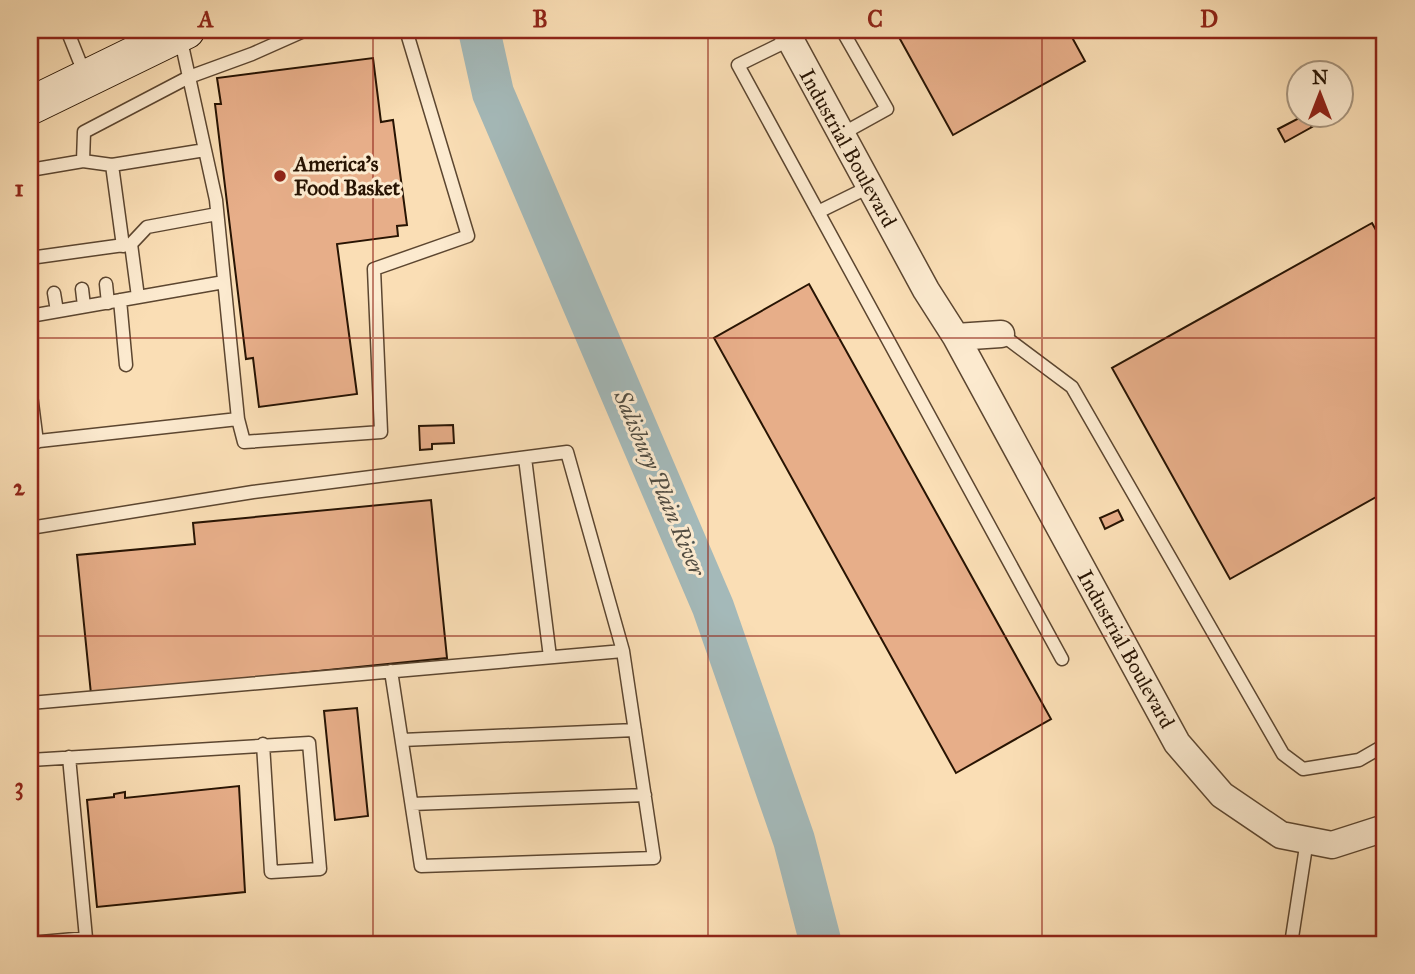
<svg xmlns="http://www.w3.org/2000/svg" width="1415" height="974" viewBox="0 0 1415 974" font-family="'IM FELL Great Primer',serif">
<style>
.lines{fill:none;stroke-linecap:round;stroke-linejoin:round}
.river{stroke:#a4b9b9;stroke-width:42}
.building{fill:#e7ae89;stroke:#281403;stroke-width:2}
.lane-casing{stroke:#5c4630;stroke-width:15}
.street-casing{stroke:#5c4630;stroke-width:29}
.secondary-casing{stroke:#281403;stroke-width:39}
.lane{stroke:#fceacf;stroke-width:12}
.street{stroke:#fceacf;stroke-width:26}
.secondary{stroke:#fceacf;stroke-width:37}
.grid{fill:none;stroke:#8f2418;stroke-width:2;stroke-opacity:0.55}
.poi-dot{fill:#8f2418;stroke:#fceacf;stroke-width:2.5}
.labels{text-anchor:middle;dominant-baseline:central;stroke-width:6;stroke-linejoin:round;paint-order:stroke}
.street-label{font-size:21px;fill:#281403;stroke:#fceacf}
.poi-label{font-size:21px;font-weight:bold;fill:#281403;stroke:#fceacf;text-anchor:start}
.water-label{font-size:23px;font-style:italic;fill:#534e43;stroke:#fceacf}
.neatline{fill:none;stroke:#8f2418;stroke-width:2.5}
.grid-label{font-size:23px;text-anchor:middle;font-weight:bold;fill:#8f2418}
</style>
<rect width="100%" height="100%" fill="#fadeb5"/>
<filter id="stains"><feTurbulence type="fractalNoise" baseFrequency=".00286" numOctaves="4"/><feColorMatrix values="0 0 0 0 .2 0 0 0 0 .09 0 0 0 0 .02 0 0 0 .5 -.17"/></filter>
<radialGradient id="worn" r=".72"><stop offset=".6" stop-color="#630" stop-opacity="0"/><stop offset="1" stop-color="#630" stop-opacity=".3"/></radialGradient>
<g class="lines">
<path class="river" d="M479 30 493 93 713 607 794 840 821 944"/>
</g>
<path class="building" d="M895 30H1068L1085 61 953 135Z
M373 58 381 122 393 120 407 225 397 226 398 236 337 244 357 394 259 407 253 358 246 359 215 104H221L217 78Z
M1303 116 1312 127 1285 142 1278 129Z
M1372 223 1385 246V492L1230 579 1112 368Z
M809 284 1051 719 956 773 714 338Z
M453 425 454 443 432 444V449L420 450 419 426Z
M431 500 447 658 91 694 77 555 195 544 193 523Z
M1118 510 1123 520 1105 529 1100 518Z
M357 708 368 816 335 820 324 711Z
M239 786 245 892 97 907 87 800 114 797V794L125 792V798Z"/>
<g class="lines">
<defs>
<path id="lane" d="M67 30 85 75
M789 40 738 65 1062 659
M840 135 887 109 842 30
M83 161 84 132 189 77 252 54 306 30
M112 165 123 246
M30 170 83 161 112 165 205 150
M818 212 869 187
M131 244 138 297
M30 258 131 244 147 227 217 214
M106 284 108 303
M82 289 84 306
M54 293 57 311
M120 300 126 365
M30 316 224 282
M1001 334 1072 387 1283 754 1303 769 1359 760 1385 745
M30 387 37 442
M238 419 244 442 381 432 374 269 468 236 406 30
M30 442 238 419 216 200 180 36
M525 458 550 657
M30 528 253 492 567 452 623 651 30 703
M391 671 421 866 654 858 623 651
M402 740 635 730
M30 760 309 743 320 869 271 872 263 744
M412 804 645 795
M30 943 86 938 69 757
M1291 944 1307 840"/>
<path id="street" d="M785 30 926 290 956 337 1001 334
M956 337 1177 743 1222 795 1281 835 1332 845 1385 828"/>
<path id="secondary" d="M30 106 186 30"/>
</defs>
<use href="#lane" class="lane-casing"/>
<use href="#street" class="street-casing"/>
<use href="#secondary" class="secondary-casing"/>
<use href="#lane" class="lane"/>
<use href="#street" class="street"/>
<use href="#secondary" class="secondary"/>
</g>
<path class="grid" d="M373 30V944M708 30V944M1042 30V944M30 338H1385M30 636H1385"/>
<circle class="poi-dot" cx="280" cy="176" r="7"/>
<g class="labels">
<g class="street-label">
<text transform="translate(848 148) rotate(61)">Industrial Boulevard</text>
<text transform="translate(1126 649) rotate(61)">Industrial Boulevard</text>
</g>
<g class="poi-label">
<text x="294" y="164">America's<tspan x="294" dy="24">Food Basket</tspan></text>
</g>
<g class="water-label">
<text transform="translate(660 483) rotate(67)">Salisbury Plain River</text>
</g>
</g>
<rect width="1415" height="974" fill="none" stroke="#fadeb5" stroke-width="77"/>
<g transform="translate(1320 94)"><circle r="33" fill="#fceacf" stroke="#a7947d" stroke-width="2"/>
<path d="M0-5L12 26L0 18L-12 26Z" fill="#8f2418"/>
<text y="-10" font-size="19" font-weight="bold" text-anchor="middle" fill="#281403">N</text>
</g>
<rect x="38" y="38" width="1338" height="898" class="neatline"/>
<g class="grid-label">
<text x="206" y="27">A</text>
<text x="540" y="27">B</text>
<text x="875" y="27">C</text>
<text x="1209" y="27">D</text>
<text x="19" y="196">1</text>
<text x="19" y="495">2</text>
<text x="19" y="794">3</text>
</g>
<rect width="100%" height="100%" filter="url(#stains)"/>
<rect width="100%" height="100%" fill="url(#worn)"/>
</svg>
